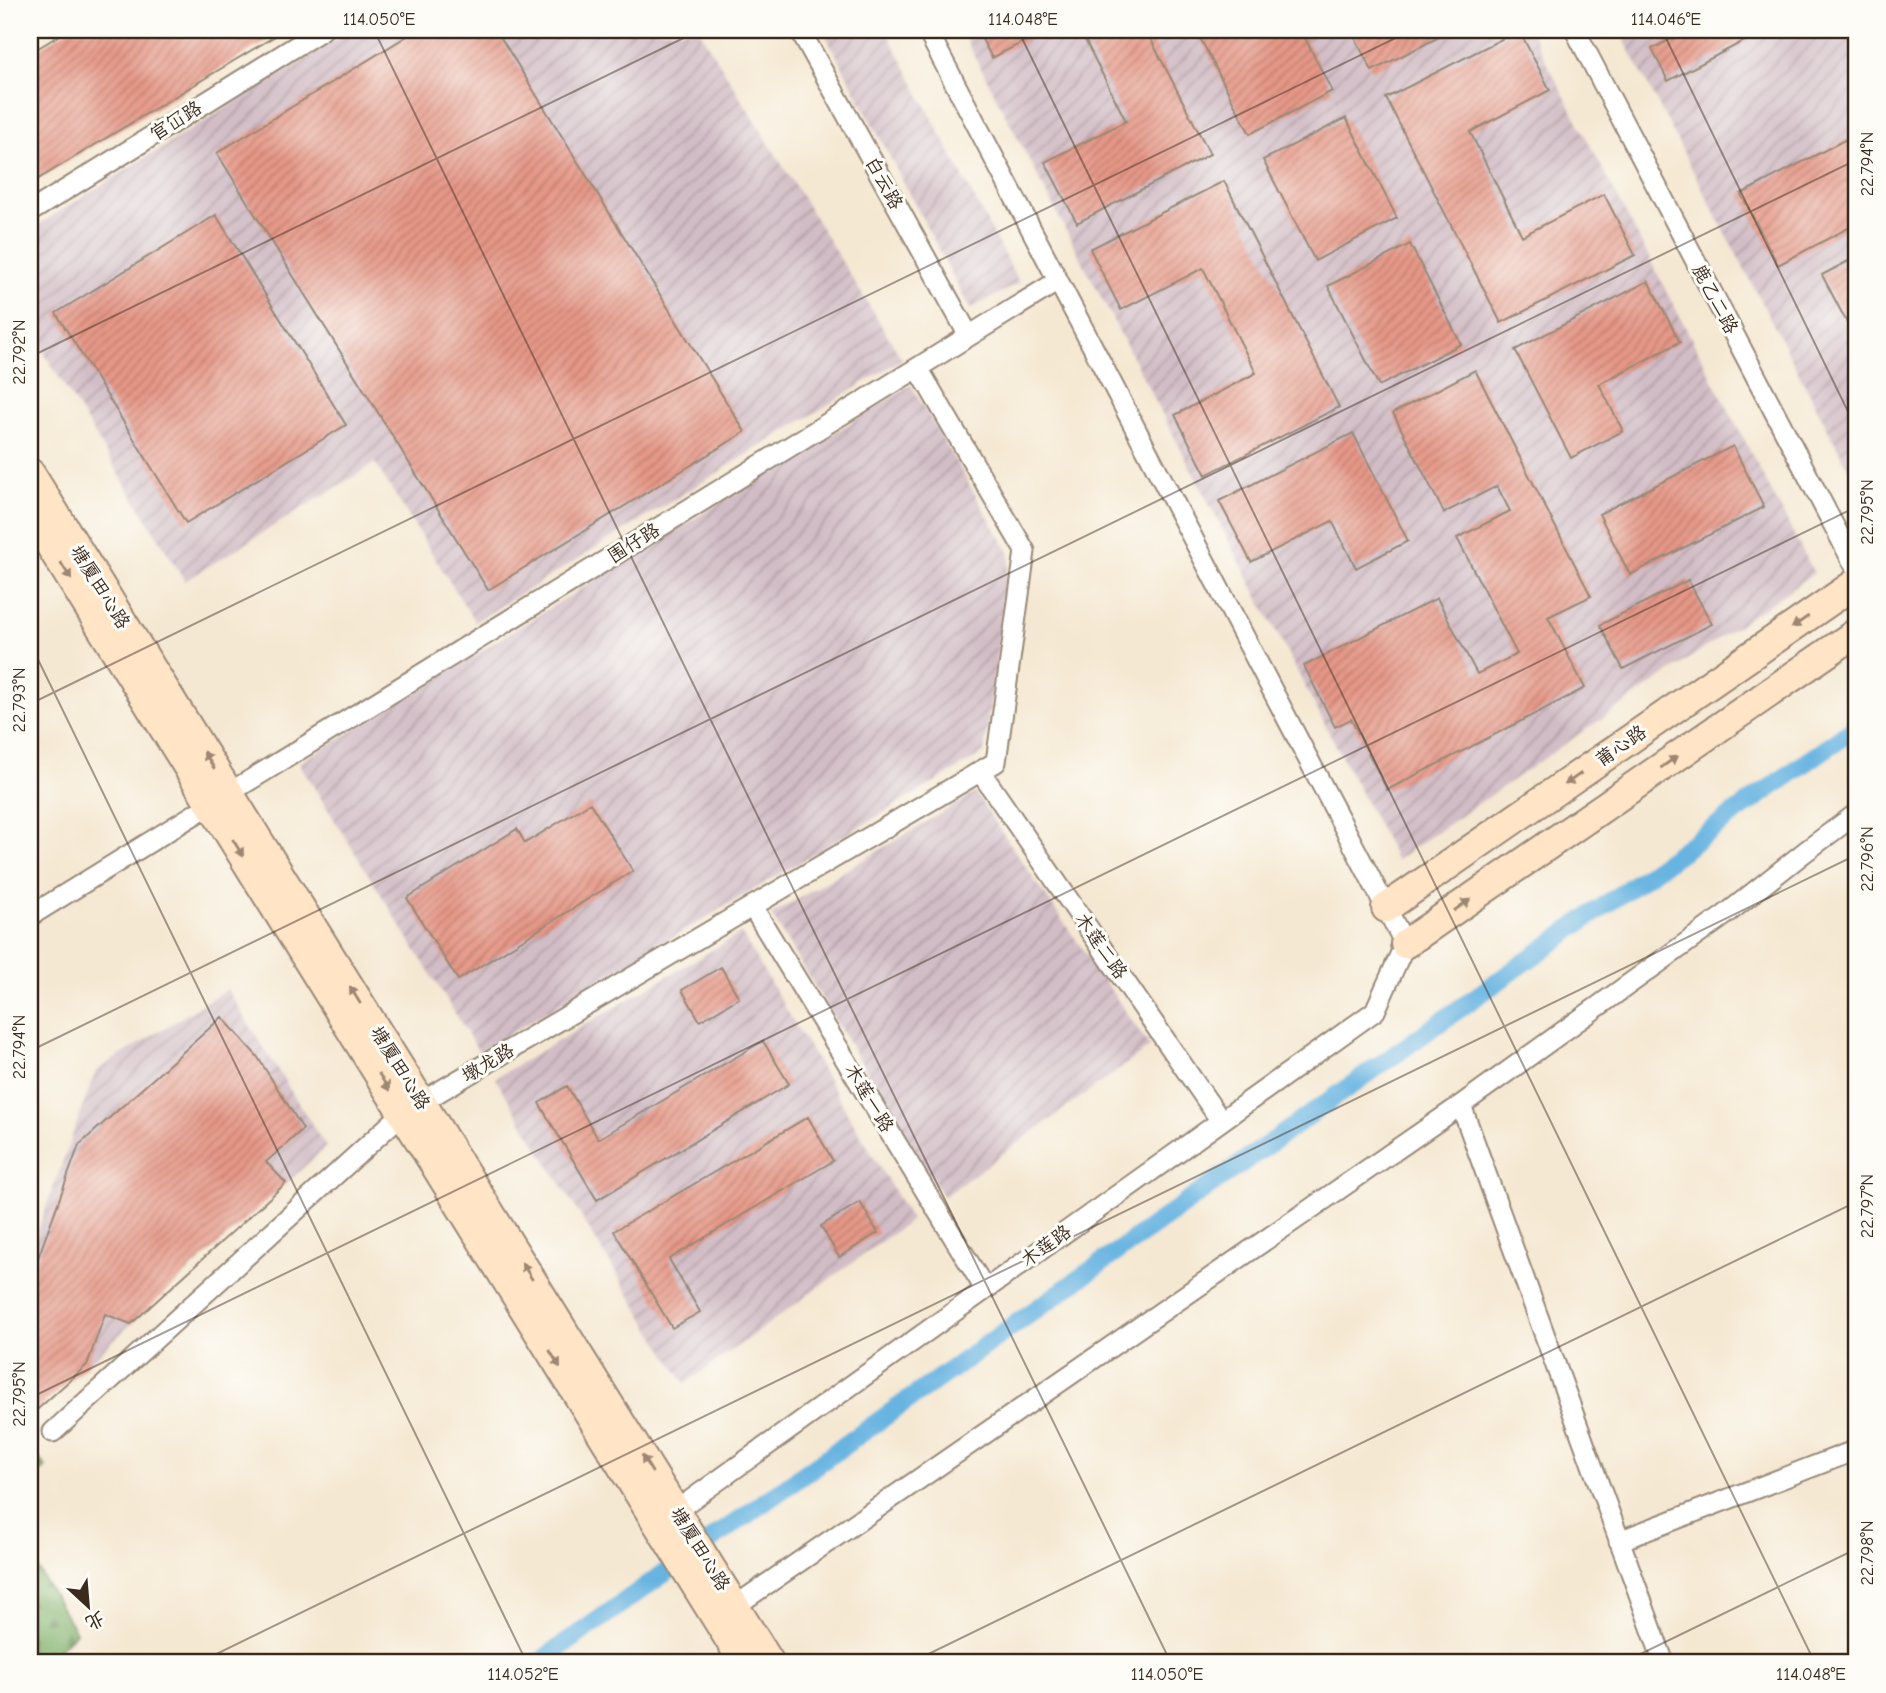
<svg xmlns="http://www.w3.org/2000/svg" width="1886" height="1693" viewBox="0 0 1886 1693" font-family="'Comic Neue','LXGW WenKai TC',sans-serif">
<style>
.industrial{fill:url(#industrial-furrows)}
.forest{fill:url(#forest-firs);stroke:#5e6d44;stroke-width:2}
.lines{fill:none;stroke-linecap:round;stroke-linejoin:round}
.canal{stroke:#68b4e1;stroke-width:19}
.building{fill:url(#building-hatch)}
.street-casing{stroke:#988978;stroke-width:23}
.secondary-casing{stroke:#988978;stroke-width:32}
.street{stroke:#fff;stroke-width:19}
.secondary{stroke:#ffe4c6;stroke-width:28}
.oneway{fill:#9d8772}
.ticks{fill:none;stroke:#3b2a1e;stroke-width:2;stroke-opacity:0.45}
.labels{text-anchor:middle;dominant-baseline:central;stroke-width:6;stroke-linejoin:round;paint-order:stroke}
.street-label{font-size:19px;fill:#3b2a1e;stroke:#fdfcf7}
.neatline{fill:none;stroke:#3b2a1e;stroke-width:2.5}
.ticks-label{font-size:18px;text-anchor:middle;fill:#3b2a1e}
</style>
<defs>
<pattern id="industrial-furrows" width="10" height="10" patternUnits="userSpaceOnUse" patternTransform="scale(1.75)"><rect width="10" height="10" fill="#d2bdc6"/><path d="M-1 1l2-2M0 10L10 0M9 11l2-2" fill="none" stroke="#ac9aa0"/></pattern>
<pattern id="forest-firs" width="22" height="20" patternUnits="userSpaceOnUse" patternTransform="scale(1.75)"><rect width="22" height="20" fill="#80b06b"/><path d="M5 1l3.5 6h-7zM16 11l3.5 6h-7z" fill="#6a8f57"/></pattern>
<pattern id="building-hatch" width="6" height="6" patternUnits="userSpaceOnUse" patternTransform="scale(1.75)"><rect width="6" height="6" fill="#e69887"/><path d="M-1 1l2-2M0 6l6-6M5 7l2-2" fill="none" stroke="#bc7c6e"/></pattern>
</defs>
<rect width="100%" height="100%" fill="#fdfcf7"/>
<filter id="ink" filterUnits="userSpaceOnUse"><feTurbulence type="fractalNoise" baseFrequency=".0143" numOctaves="2"/><feDisplacementMap in="SourceGraphic" scale="14" xChannelSelector="R" yChannelSelector="G"/><feConvolveMatrix kernelMatrix="1 2 1 2 8 2 1 2 1" color-interpolation-filters="sRGB"/></filter>
<filter id="wash" filterUnits="userSpaceOnUse"><feTurbulence type="fractalNoise" baseFrequency=".00686" numOctaves="4" result="noise"/><feDisplacementMap in="SourceGraphic" scale="28" xChannelSelector="R" yChannelSelector="G"/><feGaussianBlur stdDeviation="1.57" result="paint"/><feColorMatrix in="noise" values="0 0 0 0 0 0 0 0 0 0 0 0 0 0 0 0 0 1.4 0 .05"/><feComposite in="paint" operator="in"/></filter>
<g filter="url(#wash)">
<rect width="100%" height="100%" fill="#f5e8d2"/>
<path class="industrial" d="M351 30H699L902 359 475 622 375 463 185 581 30 330V230Z
M823 30H886L1019 283 970 309Z
M961 30H1530L1814 573 1396 860Z
M1619 30H1856V483L1657 102Z
M911 385 1010 554 984 753 479 1052 299 763Z
M975 793 1150 1047 943 1197 771 915Z
M741 933 911 1220 685 1384 495 1078Z
M227 989 326 1147 30 1416V1251L96 1071Z"/>
<path class="forest" d="M30 1449 46 1467 30 1482Z
M30 1557 76 1632 45 1663H30Z"/>
<g class="lines">
<path class="canal" d="M538 1663 1856 727"/>
</g>
<g id="blocks">
<path class="building" d="M68 30H285L30 184V53Z
M417 30H496L745 432 488 590 217 153Z
M977 30H1047L992 58Z
M1080 30H1146L1210 154 1077 223 1045 162 1126 121Z
M1207 30H1301L1332 91 1250 134 1198 34Z
M1351 30H1453L1372 71Z
M1519 30 1550 90 1470 132 1522 236 1604 194 1635 255 1501 323 1386 98Z
M1688 30H1765L1668 81 1652 49Z
M1346 118 1397 218 1315 261 1263 160Z
M1856 134V224L1778 265 1741 194Z
M1224 181 1339 407 1206 475 1175 415 1256 373 1203 268 1121 310 1090 249Z
M216 215 346 425 186 523 56 313Z
M1410 244 1461 344 1379 386 1328 286Z
M1856 257V340L1822 275Z
M1648 281 1680 342 1599 384 1623 431 1571 458 1515 350Z
M1475 370 1591 596 1548 617 1585 688 1387 790 1351 719 1335 727 1304 666 1437 598 1477 674 1517 654 1457 538 1510 511 1497 486 1444 513 1393 413Z
M1353 433 1408 541 1356 568 1332 521 1251 562 1219 501Z
M1733 446 1764 507 1630 575 1599 514Z
M1688 580 1712 624 1623 669 1600 625Z
M590 803 633 871 458 980 407 898 517 829 525 843Z
M721 967 739 998 700 1021 682 990Z
M222 1017 257 1056 303 1129 266 1162 286 1183 131 1324 105 1314 87 1365 30 1416V1280L79 1145Z
M763 1041 789 1084 597 1200 539 1103 567 1086 598 1139Z
M808 1117 833 1161 669 1259 700 1312 672 1328 614 1231Z
M860 1202 878 1233 839 1257 821 1226Z"/>
</g>
</g>
<g filter="url(#ink)">
<use href="#blocks" fill-opacity="0" stroke="#988978" stroke-width="2"/>
<g class="lines">
<defs>
<path id="street" d="M800 30 969 336
M1575 30 1856 568
M30 212 322 30
M980 771 1221 1121
M752 906 985 1289
M30 916 1058 281
M1461 1105 1664 1663
M53 1432 403 1113 996 762 1025 551 918 368
M667 1517 1375 1011 1405 944 927 30
M1619 1541 1856 1450
M725 1613 1461 1105 1725 915 1806 851 1856 814"/>
<path id="secondary" d="M30 473 770 1663
M30 513 744 1663
M1386 908 1856 583
M1405 944 1856 633"/>
</defs>
<use href="#street" class="street-casing"/>
<use href="#secondary" class="secondary-casing"/>
<use href="#street" class="street"/>
<use href="#secondary" class="secondary"/>
</g>
<defs><path id="oneway-solid" d="M-6-.8H1V-3.2L6.5 0L1 3.2V.8H-6Z" transform="scale(1.75)"/></defs>
<g class="oneway">
<use href="#oneway-solid" transform="translate(66 571) rotate(58)"/>
<use href="#oneway-solid" transform="translate(1800 622) rotate(145)"/>
<use href="#oneway-solid" transform="translate(209 760) rotate(-122)"/>
<use href="#oneway-solid" transform="translate(1669 762) rotate(-35)"/>
<use href="#oneway-solid" transform="translate(1573 779) rotate(145)"/>
<use href="#oneway-solid" transform="translate(238 848) rotate(58)"/>
<use href="#oneway-solid" transform="translate(1462 905) rotate(-35)"/>
<use href="#oneway-solid" transform="translate(355 995) rotate(-122)"/>
<use href="#oneway-solid" transform="translate(384 1082) rotate(58)"/>
<use href="#oneway-solid" transform="translate(527 1271) rotate(-122)"/>
<use href="#oneway-solid" transform="translate(555 1359) rotate(58)"/>
<use href="#oneway-solid" transform="translate(647 1464) rotate(-122)"/>
</g>
</g>
<path class="ticks" d="M374 30 1171 1663M1018 30 1815 1663M1662 30 1856 428M30 357 700 30M30 643 527 1663M30 704 1412 30M30 1051 1856 160M30 1398 1856 507M198 1663 1856 855M910 1663 1856 1202M1622 1663 1856 1549"/>
<g class="labels">
<g class="street-label">
<text transform="translate(176 121) rotate(-32)">官冚路</text>
<text transform="translate(884 183) rotate(61)">白云路</text>
<text transform="translate(1715 299) rotate(62)">鹿乙二路</text>
<text transform="translate(634 543) rotate(-32)">围仔路</text>
<text transform="translate(100 587) rotate(58)">塘厦田心路</text>
<text transform="translate(1621 746) rotate(-35)">莆心路</text>
<text transform="translate(1101 946) rotate(55)">木莲二路</text>
<text transform="translate(488 1063) rotate(-31)">墩龙路</text>
<text transform="translate(400 1068) rotate(58)">塘厦田心路</text>
<text transform="translate(869 1098) rotate(59)">木莲一路</text>
<text transform="translate(1046 1246) rotate(-36)">木莲路</text>
<text transform="translate(700 1549) rotate(58)">塘厦田心路</text>
</g>
</g>
<rect width="1886" height="1693" fill="none" stroke="#fdfcf7" stroke-width="77"/>
<g transform="translate(88 1606) rotate(154)" stroke="#fdfcf7" stroke-width="5" paint-order="stroke">
<path d="M0-5L12 26L0 18L-12 26Z" fill="#3b2a1e"/>
<text y="-10" font-size="19" font-weight="bold" text-anchor="middle" fill="#3b2a1e">北</text>
</g>
<rect x="38" y="38" width="1810" height="1616" class="neatline"/>
<g class="ticks-label">
<text x="379" y="25">114.050°E</text>
<text x="1023" y="25">114.048°E</text>
<text x="1666" y="25">114.046°E</text>
<text transform="translate(1867 164) rotate(-90)" y="6">22.794°N</text>
<text transform="translate(19 352) rotate(-90)" y="6">22.792°N</text>
<text transform="translate(1867 512) rotate(-90)" y="6">22.795°N</text>
<text transform="translate(19 700) rotate(-90)" y="6">22.793°N</text>
<text transform="translate(1867 859) rotate(-90)" y="6">22.796°N</text>
<text transform="translate(19 1047) rotate(-90)" y="6">22.794°N</text>
<text transform="translate(1867 1206) rotate(-90)" y="6">22.797°N</text>
<text transform="translate(19 1394) rotate(-90)" y="6">22.795°N</text>
<text transform="translate(1867 1553) rotate(-90)" y="6">22.798°N</text>
<text x="523" y="1680">114.052°E</text>
<text x="1167" y="1680">114.050°E</text>
<text x="1811" y="1680">114.048°E</text>
</g>
</svg>
